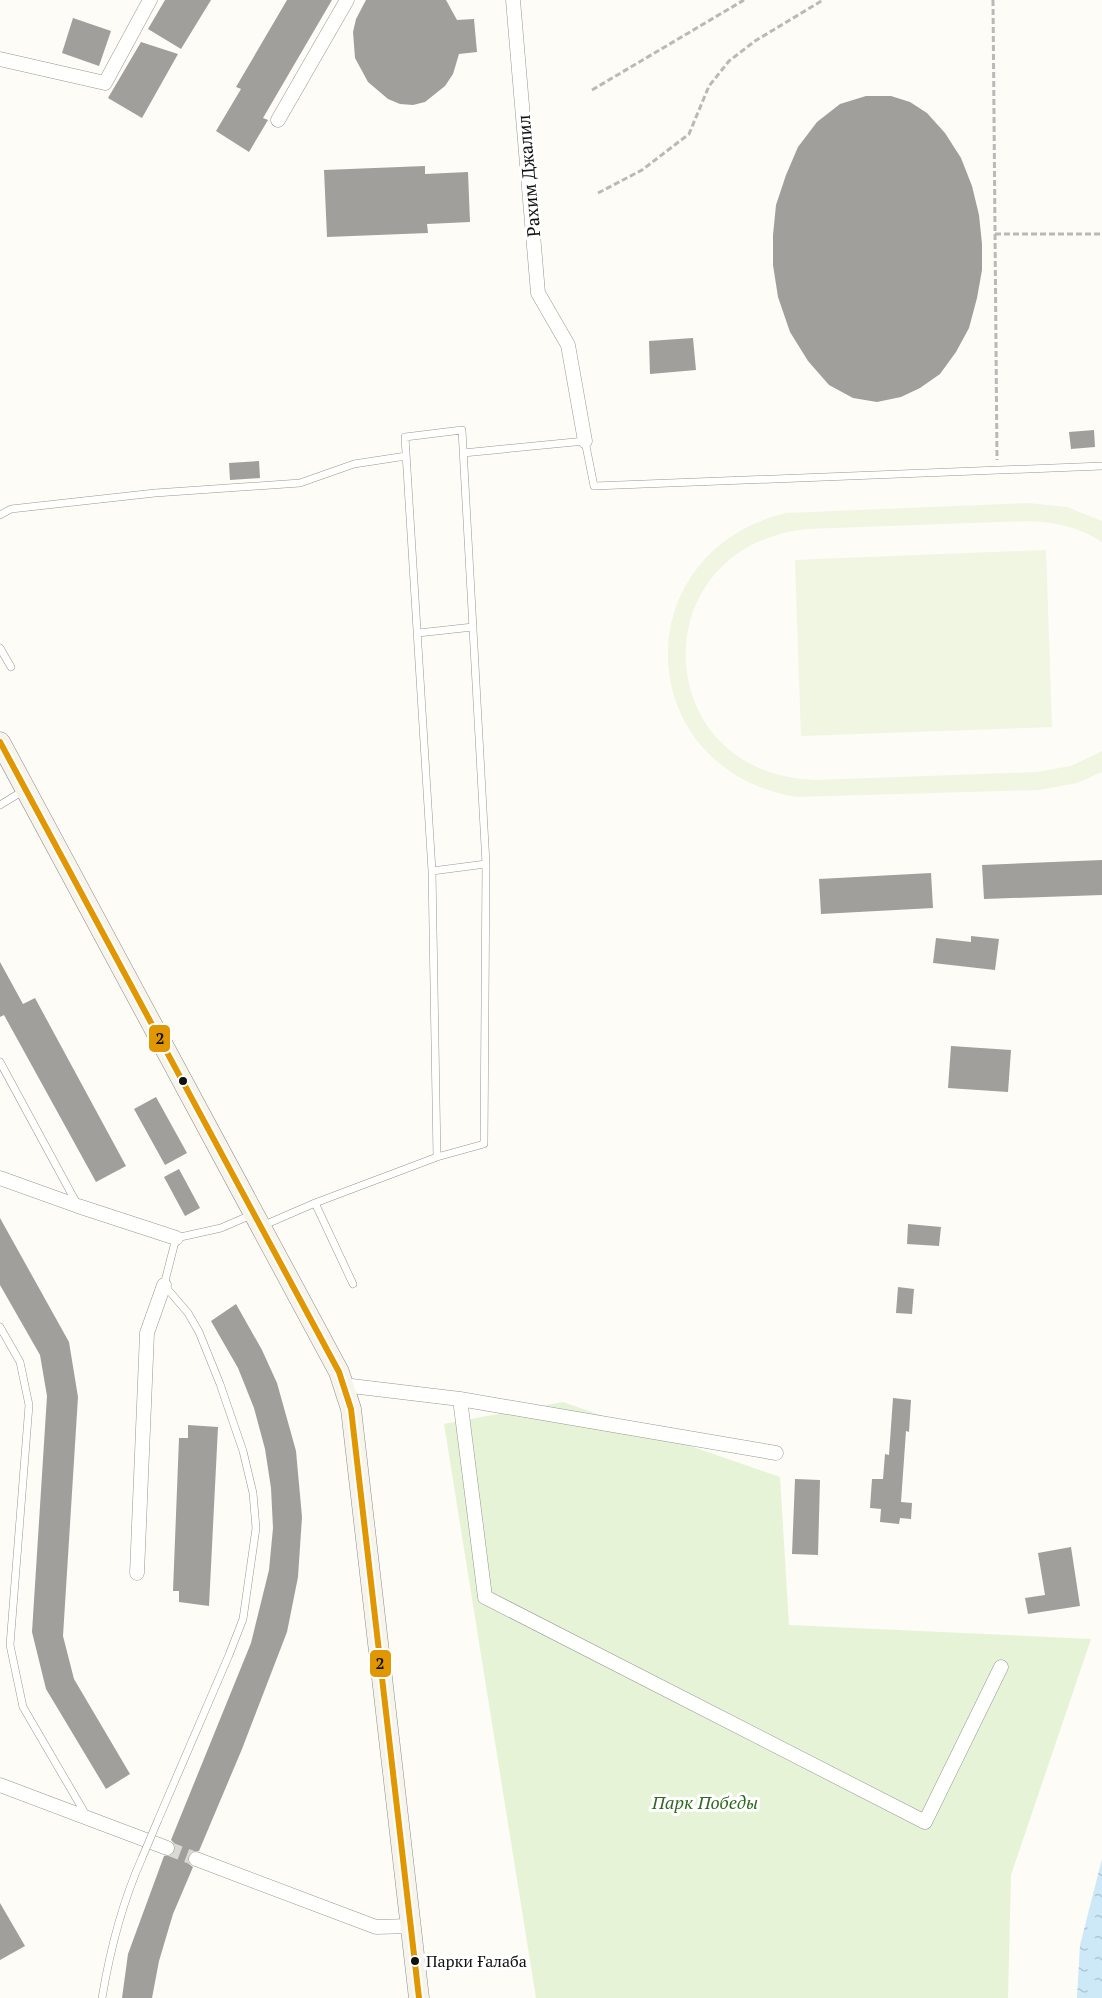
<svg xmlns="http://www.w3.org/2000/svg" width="1102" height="1998" viewBox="0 0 1102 1998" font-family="'PT Serif',serif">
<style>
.park{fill:#e7f3d7}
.pitch{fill:#f0f6e1}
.water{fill:url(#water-ripples)}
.building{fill:#a19f9c}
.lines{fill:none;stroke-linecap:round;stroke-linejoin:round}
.street-tunnel{stroke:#dad9d4;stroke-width:14;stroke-dasharray:14 7;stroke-linecap:butt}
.lane-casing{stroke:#979795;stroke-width:8}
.street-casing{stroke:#979795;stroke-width:15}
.secondary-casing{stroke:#8e8d8b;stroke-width:21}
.path{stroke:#b9b9b8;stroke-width:3;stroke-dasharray:6 3;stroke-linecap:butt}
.lane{stroke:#fffffe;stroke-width:7}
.street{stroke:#fffffe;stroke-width:14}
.secondary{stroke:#f6f4eb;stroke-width:20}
.lane-bridge-casing{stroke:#979795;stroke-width:8;stroke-linecap:butt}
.lane-bridge{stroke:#fffffe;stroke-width:7}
.bus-1-casing{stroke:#fff;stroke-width:10}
.bus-1{stroke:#e09702;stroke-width:6}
.bus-dot{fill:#111;stroke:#fff;stroke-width:2}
.labels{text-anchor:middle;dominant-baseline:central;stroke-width:6;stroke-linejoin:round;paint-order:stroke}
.bus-label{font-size:16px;fill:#111;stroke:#fff;text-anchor:start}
.street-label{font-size:18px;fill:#111;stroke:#fff}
.park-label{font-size:18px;font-style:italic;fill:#2f6b1f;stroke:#fff}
.line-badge{stroke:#fff;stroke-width:2}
.pale-badge-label{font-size:16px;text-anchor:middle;font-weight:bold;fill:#111}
</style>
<defs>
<pattern id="water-ripples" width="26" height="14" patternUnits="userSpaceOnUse" patternTransform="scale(1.5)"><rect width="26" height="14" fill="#cde8f7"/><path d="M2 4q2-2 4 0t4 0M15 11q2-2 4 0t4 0" fill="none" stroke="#afc6d3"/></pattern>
</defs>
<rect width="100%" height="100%" fill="#fdfcf7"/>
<path class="park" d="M563 1402 780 1477 789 1625 1091 1639 1011 1875 1008 1998H536L444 1424Z"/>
<path class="pitch" d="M1028 503 1067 507 1102 521V542C1079 527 1055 522 1028 521L806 529C639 548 649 776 816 780L1037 772 1071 766 1102 751V772L1077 783 1039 790 796 797C631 769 623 553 786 513Z
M1046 550 1052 727 801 736 795 560Z"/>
<path class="water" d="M1102 1859V1998H1077L1080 1945Z"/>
<path class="building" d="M165 0H211L181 49 148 29Z
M287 0H332L263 118 268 120 249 152 216 131 241 89 236 87Z
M366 0H446L457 20 474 19 477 52 459 54 453 74 445 86 425 102 413 105 400 104 388 99 368 82 355 58 353 32 356 19Z
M73 18 111 31 99 66 62 53Z
M141 42 178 54 142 118 108 98Z
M866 96H891L910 102 927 113 945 133 961 158 972 186 979 215 982 244V270L977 298 969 328 956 352 940 374 920 388 901 397 877 402 853 398 829 385 808 361 790 332 778 297 773 265V235L776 205 786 175 798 147 817 122 840 104Z
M425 166V174L468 172 470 222 427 224 428 233 327 237 324 170Z
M693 338 696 370 650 374 649 341Z
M1094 430 1095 447 1071 449 1069 432Z
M259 461 260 478 230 480 229 463Z
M1102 860V895L984 899 982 865Z
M931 873 933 908 821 914 819 879Z
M971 936 999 939 995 970 933 963 936 938 971 942Z
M0 962 23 1004 35 998 126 1166 96 1182 4 1015 0 1017Z
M951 1046 1011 1050 1008 1092 948 1088Z
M156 1097 187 1153 165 1165 134 1109Z
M179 1169 200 1208 185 1216 164 1177Z
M0 1218 69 1342 78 1397 63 1636 74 1679 130 1774 106 1789 46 1689 32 1632 47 1396 40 1355 0 1285Z
M908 1224 941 1227 939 1246 907 1244Z
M898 1287 914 1289 912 1314 896 1313Z
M236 1304 262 1350 277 1383 296 1451 302 1517 298 1577 287 1632 242 1749 199 1851 191 1852 187 1856 189 1864 193 1867 173 1914 159 1961 152 1998H122L128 1954 164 1856 172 1855 176 1851 174 1843 171 1840 251 1643 269 1570 273 1528 271 1488 265 1449 254 1408 238 1368 211 1321Z
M893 1398 911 1400 909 1432 906 1431 901 1502 912 1503 911 1519 900 1518 899 1524 880 1522 881 1509 870 1508 872 1479H883L885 1454 889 1455Z
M188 1425 218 1427 209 1606 179 1602V1591H173L179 1438H188Z
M795 1479 820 1480 818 1555 792 1554Z
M1071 1547 1080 1606 1028 1614 1025 1598 1045 1595 1038 1553Z
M0 1903 25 1946 0 1960Z"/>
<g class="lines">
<path class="street-tunnel" d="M167 1848 196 1859"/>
<defs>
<path id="lane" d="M463 453 585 441 594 486 1102 466
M0 515 11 509 155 493 300 483 354 464 406 456
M418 633 473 627
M0 648 11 667
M0 805 23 791
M432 871 486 864
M0 1062 77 1204
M315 1203 353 1284
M262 1226 315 1203 437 1157 432 871 405 437 462 430 486 864 484 1144 437 1157
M0 1327 20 1362 29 1405 10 1645 23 1707 86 1815
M158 1820 229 1655 243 1619 256 1528 253 1493 243 1451 220 1384 199 1332 188 1313 164 1285 176 1238 221 1228 251 1215
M102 1998C110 1950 122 1903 142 1858"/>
<path id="street" d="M513 0 538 293 568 345 585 441
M0 59 105 83 150 0
M278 120 347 0
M0 1178 78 1206 176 1238
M343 1385 460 1399 485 1597 925 1822 1001 1667
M460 1399 776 1453
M137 1573 147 1333 164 1285
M0 1785 167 1848
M196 1859 376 1927 411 1926"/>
<path id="secondary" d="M0 742 339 1372 351 1409 419 1998"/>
</defs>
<use href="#lane" class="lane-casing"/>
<use href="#street" class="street-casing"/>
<use href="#secondary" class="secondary-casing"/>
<path class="path" d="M993 0 997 460
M592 90 744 0
M598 193 642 170 689 134 709 86 729 61 755 41 823 0
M995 234H1102"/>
<use href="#lane" class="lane"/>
<use href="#street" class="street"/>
<use href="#secondary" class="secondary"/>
<defs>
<path id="lane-bridge" d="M142 1858 158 1820"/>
</defs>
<use href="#lane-bridge" class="lane-bridge-casing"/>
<use href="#lane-bridge" class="lane-bridge"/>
<defs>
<path id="bus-1" d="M0 742 339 1372 351 1409 419 1998"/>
</defs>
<use href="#bus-1" class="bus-1-casing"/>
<use href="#bus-1" class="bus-1"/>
</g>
<g class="bus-dot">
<circle cx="183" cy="1081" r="5"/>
<circle cx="415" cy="1961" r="5"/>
</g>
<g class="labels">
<g class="bus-label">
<text x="426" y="1961">Парки Ғалаба</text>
</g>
<g class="street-label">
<text transform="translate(528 176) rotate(-95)">Рахим Джалил</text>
</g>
<g class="park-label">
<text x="705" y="1802">Парк Победы</text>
</g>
</g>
<g class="line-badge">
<rect x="148" y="1024" width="23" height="29" rx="6" fill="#e09702"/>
<rect x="369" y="1649" width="23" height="29" rx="6" fill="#e09702"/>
</g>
<g class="pale-badge-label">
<text x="160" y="1044">2</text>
<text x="380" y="1669">2</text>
</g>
</svg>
